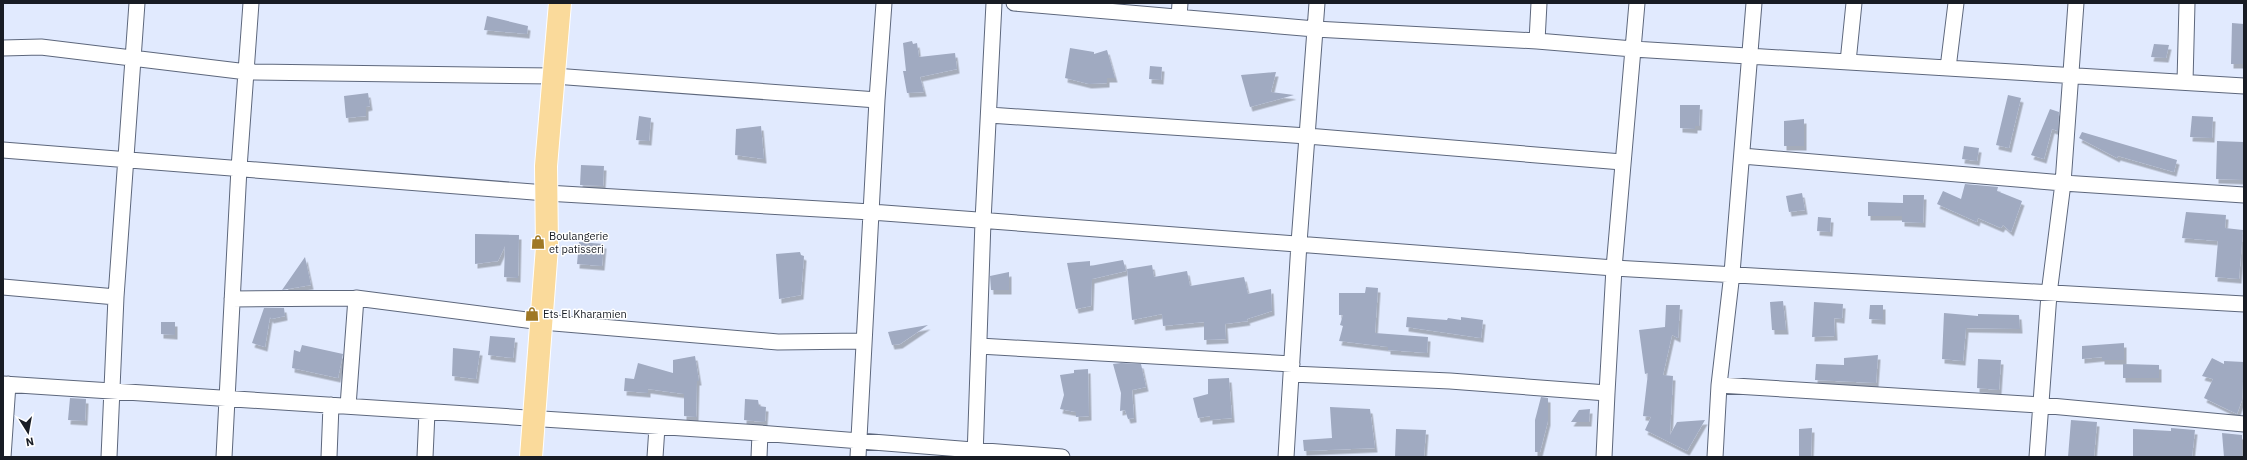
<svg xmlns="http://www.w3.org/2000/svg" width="2247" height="460" viewBox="0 0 2247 460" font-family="'IBM Plex Sans',sans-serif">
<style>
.building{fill:#a0aac1;filter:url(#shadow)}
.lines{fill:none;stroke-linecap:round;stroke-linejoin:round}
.street-casing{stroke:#5d677c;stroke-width:17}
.primary-casing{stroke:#fff;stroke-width:24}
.street{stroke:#fff;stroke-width:15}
.primary{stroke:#fada9b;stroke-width:22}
.labels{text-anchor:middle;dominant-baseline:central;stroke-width:3;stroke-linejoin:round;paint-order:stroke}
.poi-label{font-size:11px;fill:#181c24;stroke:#fff;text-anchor:start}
</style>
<defs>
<filter id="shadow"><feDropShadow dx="2.5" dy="4.5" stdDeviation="0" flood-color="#0004"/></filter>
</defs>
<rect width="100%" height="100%" fill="#e1eafe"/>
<path class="building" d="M487 16 528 26 527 34 484 30Z
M2232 23 2244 24V64H2231Z
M912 41 913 44 917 43 919 57 955 53 957 69 920 77 924 92 907 93 903 71H906L903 43Z
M2154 44 2169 45 2166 58 2151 57Z
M1070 48 1094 52V54L1107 50 1115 78H1107V83L1089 84 1065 78Z
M1150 66 1162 67 1161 80 1149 79Z
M1276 72 1271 92 1294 95 1250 107 1241 75Z
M368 93 370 106 366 107V116L346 118 344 96Z
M2008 95 2021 98 2009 148 1996 145Z
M1680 105H1700L1699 126H1695V129L1680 128Z
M2050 109 2059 112 2058 131 2052 129 2044 159 2031 155Z
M639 116 651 118 649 141 636 140Z
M2192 116 2213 117 2212 138 2190 137Z
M1804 119V146H1784V121Z
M761 126 764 159 735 155 736 129Z
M2082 132 2177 160 2174 172 2118 156 2117 158 2079 138Z
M2217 141 2244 142V180L2216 179Z
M1964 146 1979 148 1977 161 1962 159Z
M581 165 604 166 603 186 580 185Z
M1965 184 1998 187 1997 191 2022 201 2011 232 2003 225 2001 228 1978 218 1977 222 1937 204 1943 191 1961 199Z
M1802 193 1805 210 1789 212 1786 196Z
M1903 195H1924L1923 223 1902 222V216H1868V202L1903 203Z
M2186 212 2226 215 2225 228 2243 230 2239 279 2215 277 2218 241 2182 238Z
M1818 217 1831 218 1830 232 1817 231Z
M475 234 519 235 518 278 504 277 505 246 498 261 475 264Z
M579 242 604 244 602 266 577 264Z
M800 252 801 255 804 256 801 295 779 299 776 254Z
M305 257 311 285 282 290Z
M1123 260 1126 271 1092 279 1091 306 1076 309 1067 263 1090 261V266Z
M1152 265 1154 277 1187 271 1190 286 1244 277 1248 294 1271 289 1272 311 1247 319 1248 321 1225 324 1226 339 1204 340V322L1163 326 1162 314 1132 320 1127 269Z
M1009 272V290H991L990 276Z
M1366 287 1378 288 1375 333 1428 337 1427 353 1388 350V347L1339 341 1343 326 1340 325 1343 315H1339V293H1365Z
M1783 301 1786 330H1772L1770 302Z
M1814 302 1843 304 1842 319 1834 318 1835 336 1812 337Z
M1666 305H1680L1678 338 1672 335 1663 375 1673 376 1670 435 1677 422 1705 420 1687 451 1645 430 1651 417 1643 416 1648 373 1645 374 1639 330 1665 327Z
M1870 305H1883V320L1869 319Z
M264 308H284L285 316 271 319 270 317 265 347 252 343Z
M1944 313 1978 316V314L2019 315 2020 329 1966 328 1963 361 1942 359Z
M1407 317 1447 320 1448 318 1461 320V317L1483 320 1481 338 1406 327Z
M161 322H175V335L161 334Z
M928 325 900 344 892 345 888 332Z
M490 336 515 338 513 358 488 355Z
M2124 343V360H2102V357L2082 359V346Z
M302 345 343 354 338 378 292 368 294 350 300 352Z
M453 348 480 351 476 379 452 376Z
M1878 355 1876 383 1815 380 1816 364 1844 365V358Z
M695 356 699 381H697L696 417 684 416V394L648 389V393L624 391 625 378 634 379 638 363 673 373V360Z
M2212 358 2224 364V361L2244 362 2242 400 2237 414 2204 398 2213 379 2202 376Z
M1978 359 2001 360 1999 390 1977 388Z
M1121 363 1141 364 1146 387 1132 390 1134 418 1128 419 1125 410 1120 411 1121 393 1113 364Z
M2123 364 2159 365V378H2123Z
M1088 369 1089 416 1076 417V412L1060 409 1064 395 1060 375 1074 373V370Z
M1229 378 1232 418 1210 420V416L1198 418 1193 398 1208 394V379Z
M1541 397 1548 398V421L1540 452H1535V420Z
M70 398 86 399 85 421 68 420Z
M745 399 758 400 759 406 766 407 765 422 744 420Z
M1330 407 1370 409 1375 448 1304 451 1303 440 1332 438Z
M1590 409 1589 422H1571L1579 410Z
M2071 420 2097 422 2094 457H2068Z
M1812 428 1811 457H1799V429Z
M2171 428 2195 430 2192 457H2133V429L2171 431Z
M1396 429 1426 430 1424 457H1395Z
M2222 433 2242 435V457H2224Z"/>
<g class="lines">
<defs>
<path id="street" d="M1014 3 1315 29 1537 41 1633 49 2244 86
M1179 17 1180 3
M1537 41 1539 3
M3 48 41 47 247 72 554 76 877 100
M1848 62 1854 3
M1948 68 1956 3
M2185 82 2187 3
M989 115 1307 136 1622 162
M3 150 546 193 871 212 1614 268 2244 304
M1742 156 2063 183 2244 195
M3 287 116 297
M232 299 356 298 542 322 778 342 864 341
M979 346 1292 364
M1292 374 1450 381 1607 393 1604 457
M3 384 760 433 1062 457
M1719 385 2040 405 2244 424
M1607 393 1614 268 1637 3
M348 406 356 298
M3 457 8 384
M109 457 116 297 137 3
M224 457 239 168 251 3
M329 457 331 405
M425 457 427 412
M655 457 657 427
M759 457 760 433
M858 457 877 100 884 3
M975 457 983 221 994 3
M1286 457 1299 243 1317 3
M1715 457 1719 385 1732 273 1754 3
M2037 457 2049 294 2063 183 2076 3"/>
<path id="primary" d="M531 457 547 247 546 166 560 3"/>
</defs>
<use href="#street" class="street-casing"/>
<use href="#primary" class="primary-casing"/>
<use href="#street" class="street"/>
<use href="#primary" class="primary"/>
</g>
<defs>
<symbol id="shop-bare" viewBox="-9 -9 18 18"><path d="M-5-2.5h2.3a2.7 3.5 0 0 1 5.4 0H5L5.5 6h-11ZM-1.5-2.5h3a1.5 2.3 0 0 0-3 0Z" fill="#9f7825" stroke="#fff" stroke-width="2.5" paint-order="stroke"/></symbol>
</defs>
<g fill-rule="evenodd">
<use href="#shop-bare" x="528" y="232" width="20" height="20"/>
<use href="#shop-bare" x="522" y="304" width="20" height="20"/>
</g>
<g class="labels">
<g class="poi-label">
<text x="549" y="236">Boulangerie<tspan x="549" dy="13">et patisseri</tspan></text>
<text x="543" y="314">Ets El Kharamien</text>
</g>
</g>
<rect width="2247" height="460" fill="none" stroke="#181c24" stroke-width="8"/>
<g transform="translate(28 432) rotate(169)" stroke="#ffffff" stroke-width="3" paint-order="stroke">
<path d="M0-3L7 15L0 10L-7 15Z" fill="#181c24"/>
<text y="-6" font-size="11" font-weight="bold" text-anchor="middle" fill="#181c24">N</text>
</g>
</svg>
